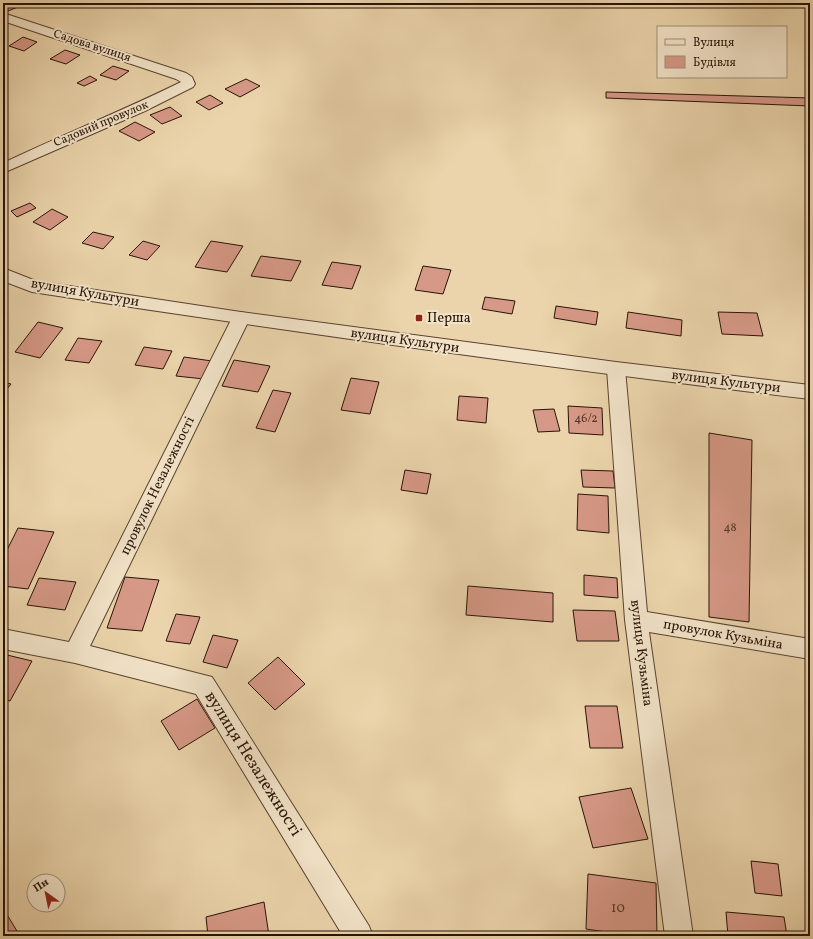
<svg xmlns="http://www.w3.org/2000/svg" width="813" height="939" viewBox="0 0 813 939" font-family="Vollkorn,serif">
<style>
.building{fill:#d79987;stroke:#281307}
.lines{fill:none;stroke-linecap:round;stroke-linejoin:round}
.minor-casing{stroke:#594330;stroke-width:2}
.tertiary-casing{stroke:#594330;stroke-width:2}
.minor{fill:#f2e3c8;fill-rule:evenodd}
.tertiary{fill:#f2e3c8;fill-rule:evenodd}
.poi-dot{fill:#8f2418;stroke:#f2e3c8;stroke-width:1.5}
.labels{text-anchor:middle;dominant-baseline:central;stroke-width:4;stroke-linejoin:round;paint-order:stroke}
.far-street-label{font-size:12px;fill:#281307;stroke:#f2e3c8}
.number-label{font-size:12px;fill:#543427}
.street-label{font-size:14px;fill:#281307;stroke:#f2e3c8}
.poi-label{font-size:14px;fill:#281307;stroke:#f2e3c8;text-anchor:start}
.near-number-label{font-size:14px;fill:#543427}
.near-street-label{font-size:17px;fill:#281307;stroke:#f2e3c8}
</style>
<rect width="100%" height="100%" fill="#ebd4ab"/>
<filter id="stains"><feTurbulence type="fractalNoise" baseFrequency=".005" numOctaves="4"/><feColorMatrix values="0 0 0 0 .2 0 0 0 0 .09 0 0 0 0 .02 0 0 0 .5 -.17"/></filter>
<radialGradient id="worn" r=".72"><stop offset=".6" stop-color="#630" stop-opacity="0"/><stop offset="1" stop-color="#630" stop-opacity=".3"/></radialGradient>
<path class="building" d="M3 3H28L8 11 3 8Z
M23 37 37 42 24 51 9 46Z
M65 50 80 55 66 64 50 59Z
M113 66 129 71 116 80 100 75Z
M90 76 97 80 84 86 77 83Z
M246 79 260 86 240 97 225 89Z
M606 92 810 98V106L606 98Z
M210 95 223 103 209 110 196 102Z
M170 107 182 116 162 124 150 115Z
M135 122 155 132 139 141 119 131Z
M30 203 36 208 17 217 11 211Z
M52 209 68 217 50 230 33 222Z
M93 232 114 237 103 249 82 243Z
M143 241 160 246 147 260 129 255Z
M211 241 243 246 227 272 195 267Z
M261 256 301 261 291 281 251 276Z
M332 262 361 266 352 289 322 285Z
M423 266 451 270 443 294 415 290Z
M485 297 515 301 512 314 482 309Z
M556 306 598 312 596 325 554 318Z
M628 312 682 320 681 336 626 328Z
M718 312 757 313 763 336 722 334Z
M38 322 63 328 40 358 15 352Z
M78 338 102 341 89 363 65 360Z
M144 347 172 351 163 369 135 365Z
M184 357 212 361 204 379 176 376Z
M234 360 270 366 258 392 222 386Z
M351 378 379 382 370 414 341 410Z
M3 382 11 384 3 394Z
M273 390 291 393 275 432 256 428Z
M459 396 488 398 486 423 457 420Z
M568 406 602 408 603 435 569 433Z
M554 409 560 431 538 432 533 410Z
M709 433 752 440 749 622 709 617Z
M405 470 431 474 427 494 401 490Z
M581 470 613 471 615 488 583 487Z
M578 494 608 496 609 533 577 530Z
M18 528 54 532 28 589 3 586V558Z
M584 575 617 578 618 598 584 595Z
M125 577 159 580 142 631 107 628Z
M39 578 76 582 65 610 27 605Z
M468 586 553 593V622L466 615Z
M573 610 615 611 619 641H577Z
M176 614 200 617 190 644 166 641Z
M213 635 238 640 227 668 203 662Z
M3 654 32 661 10 701 3 699Z
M278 657 305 684 275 710 248 683Z
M197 699 215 728 179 750 161 721Z
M585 706H617L623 748H590Z
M631 788 648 839 593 848 579 797Z
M751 861 778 864 782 896 755 893Z
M588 874 656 883 657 936H633L586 929Z
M264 902 269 936H208L206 917Z
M3 908 20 936H3Z
M726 912 784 917 787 936H728Z"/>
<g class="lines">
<defs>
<path id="minor" d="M3 13 186 73 192 77 195 84 193 87 145 111 3 173V163C62 135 122 111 181 82L176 79 3 21Z
M241 312 247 314 250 318 90 646 212 677 369 926 373 936H343L196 694 75 663 3 649V629L69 642 232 318 235 314Z
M616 363 622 364 625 369 647 612 810 639V659L649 632 693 936H665L625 620 607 369 610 364Z"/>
<path id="tertiary" d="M3 268 36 281 241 312 616 362 810 385V399C550 368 291 332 32 292L3 281Z"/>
</defs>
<use href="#minor" class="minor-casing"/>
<use href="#tertiary" class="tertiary-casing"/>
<use href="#minor" class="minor"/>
<use href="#tertiary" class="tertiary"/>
</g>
<rect class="poi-dot" x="415" y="314" width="8" height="8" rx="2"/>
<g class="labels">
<g class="far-street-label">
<text transform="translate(92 46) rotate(18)">Садова вулиця</text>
<text transform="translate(101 124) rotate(-23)">Садовий провулок</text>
</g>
<g class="number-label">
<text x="586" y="419">46/2</text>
<text x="730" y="528">48</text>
</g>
<g class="street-label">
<text transform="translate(85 293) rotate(10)">вулиця Культури</text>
<text transform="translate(405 341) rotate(8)">вулиця Культури</text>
<text transform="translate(726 382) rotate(7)">вулиця Культури</text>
<text transform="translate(158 486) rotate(-64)">провулок Незалежності</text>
<text transform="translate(723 635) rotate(10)">провулок Кузьміна</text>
<text transform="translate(641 653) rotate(83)">вулиця Кузьміна</text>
</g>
<g class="poi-label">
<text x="427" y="318">Перша</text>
</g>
<g class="near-number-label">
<text x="618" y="908">10</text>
</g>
<g class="near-street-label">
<text transform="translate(253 764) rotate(58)">вулиця Незалежності</text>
</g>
</g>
<rect width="813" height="939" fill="none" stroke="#ebd4ab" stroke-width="16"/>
<rect x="4" y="4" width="805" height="931" fill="none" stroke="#281307" stroke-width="2"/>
<rect x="8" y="8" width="797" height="923" fill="none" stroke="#281307"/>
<rect x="657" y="26" width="130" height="52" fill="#f2e3c8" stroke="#a1907b"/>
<rect x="665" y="39" width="20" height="6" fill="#f2e3c8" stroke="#a1907b"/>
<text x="693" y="46" font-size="12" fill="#281307">Вулиця</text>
<rect x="665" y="56" width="20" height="12" fill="#d79987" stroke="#a1907b"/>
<text x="693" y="66" font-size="12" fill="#281307">Будівля</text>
<g transform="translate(46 893) rotate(327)"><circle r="19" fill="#f2e3c8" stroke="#a1907b"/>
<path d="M0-3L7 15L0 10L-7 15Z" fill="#8f2418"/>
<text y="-6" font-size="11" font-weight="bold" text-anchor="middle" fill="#281307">Пн</text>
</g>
<rect width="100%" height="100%" filter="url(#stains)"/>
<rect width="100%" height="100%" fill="url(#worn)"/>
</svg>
